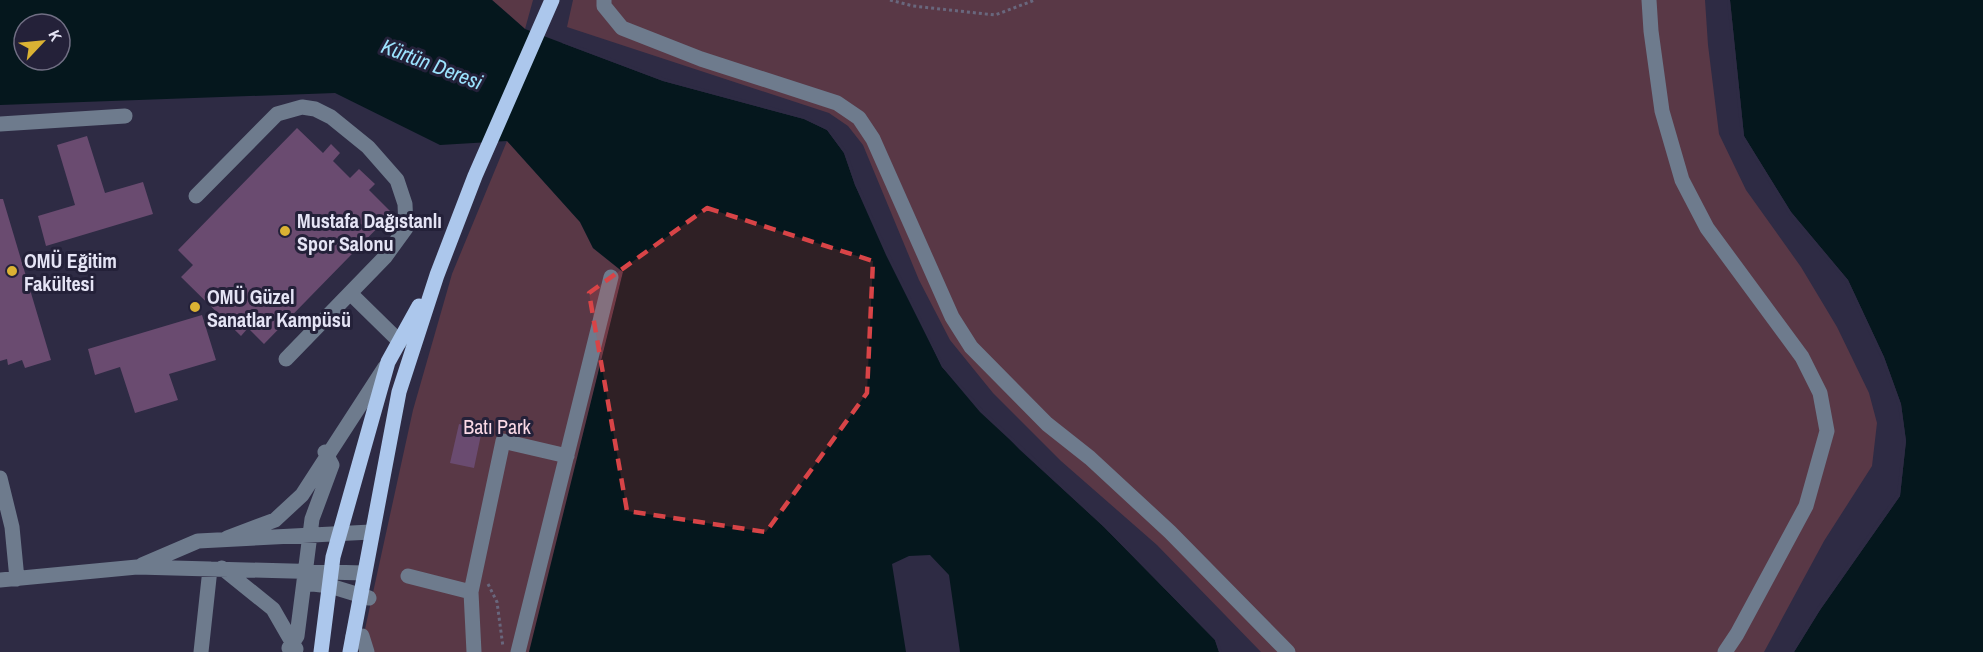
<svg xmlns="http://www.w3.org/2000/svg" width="1983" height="652" viewBox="0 0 1983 652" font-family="'Archivo Narrow',sans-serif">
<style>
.green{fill:#593846}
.water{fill:#05171d;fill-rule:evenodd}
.pier{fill:#2e2b44}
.building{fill:#6a4b70}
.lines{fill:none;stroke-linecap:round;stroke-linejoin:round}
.path{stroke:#69677d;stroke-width:3;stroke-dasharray:3 3;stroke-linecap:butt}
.minor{stroke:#6e7b8d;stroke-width:15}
.major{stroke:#acc7ec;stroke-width:15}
.marked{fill:#d84447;fill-opacity:0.2;stroke:#d84447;stroke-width:4.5;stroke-dasharray:12 8;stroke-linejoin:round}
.poi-dot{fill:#dbb233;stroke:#242139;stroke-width:2}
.labels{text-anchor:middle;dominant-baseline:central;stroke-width:6;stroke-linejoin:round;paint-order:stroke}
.poi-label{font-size:20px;font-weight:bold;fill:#e5e4f5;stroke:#242139;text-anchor:start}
.park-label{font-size:20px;fill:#fad9e6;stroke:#242139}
.water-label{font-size:21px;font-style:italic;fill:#9ce3fe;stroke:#242139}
</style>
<rect width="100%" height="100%" fill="#2e2b44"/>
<path class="green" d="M492 0H533L525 29Z
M573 0H1705L1708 45 1719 134 1746 190 1801 267 1837 327 1869 393 1877 423 1872 466 1824 541 1764 652H1261L1157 545 1061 461 993 393 950 340 919 280 863 145 848 126 829 113 567 27Z
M507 141 580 222 593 248 623 272 532 646 529 652H360L413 410 452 274Z"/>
<path class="water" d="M0 0H492L525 29 663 81 804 119 827 130 844 153 855 185 942 367 1019 449 1104 527 1215 640 1219 652H960L949 575 930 555 909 556 892 564 906 652H529L623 272 593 248 580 222 507 141 440 145 335 93 0 105ZM24 24H60V60H24Z
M1730 0H1983V652H1794L1820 610 1900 496 1906 441 1901 404 1884 357 1848 280 1791 212 1744 136Z"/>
<path class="pier" d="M1727 0H1730L1744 136 1791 212 1848 280 1884 357 1901 404 1906 441 1900 496 1820 610 1794 652H1791L1817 608 1897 494 1903 441 1898 405 1881 358 1845 281 1788 213 1741 137Z
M562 40 664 78 805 116 829 128 847 152 858 184 889 253 944 366 983 410 1106 525 1217 638 1222 652H1219L1215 640 1104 527 980 412 942 367 886 255 855 185 844 153 827 130 804 119 663 81 562 43Z"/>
<path class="building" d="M297 128 323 153 331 144 340 153 333 161 350 178 359 169 375 184 369 190 392 213 264 344 248 328 241 336 181 277 193 265 178 250Z
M87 136 105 193 143 182 153 214 46 246 38 216 75 205 57 145Z
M0 199H3L51 360 25 368 22 360 8 365 7 359 0 361Z
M202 315 216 360 169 374 178 400 135 413 120 367 95 375 88 349Z
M459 424 482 430 474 468 450 463Z"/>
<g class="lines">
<path class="path" d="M890 0 913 6 995 15 1035 0
M488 584 497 602 503 647"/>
<path class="minor" d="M604 0V6L622 28 701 59 837 103 859 118 873 139 952 317 971 347 1047 424 1090 458 1170 532 1288 652
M1649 0 1651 31 1662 111 1682 180 1707 228 1802 357 1820 393 1827 431 1806 506 1737 634 1725 652
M0 124 125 116
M196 196 277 114 302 107 315 109 331 117 368 147 397 180 405 204 406 228 385 257 286 359
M350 293 400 342
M0 478 12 527 17 579
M227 538 275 520 302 495 385 367
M142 565 198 541 371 532
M222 568 273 609 296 649
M408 576 471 592
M0 580 137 567 364 573
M304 583 330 586 369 598
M353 636H362L367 652
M289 648 297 636 312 519 332 465 325 452
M201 652 210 569
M474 652 471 592 503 441 567 456
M518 652 611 277"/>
<path class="major" d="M321 652 333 557 388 362 419 306
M350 652 399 392 437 275 475 176 552 0"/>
</g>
<path class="marked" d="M707 208 873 261 867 393 766 532 627 511 589 293Z"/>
<g class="poi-dot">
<circle cx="285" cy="231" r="6"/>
<circle cx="12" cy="271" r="6"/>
<circle cx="195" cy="307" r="6"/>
</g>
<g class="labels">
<g class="poi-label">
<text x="297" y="220">Mustafa Dağıstanlı<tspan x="297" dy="23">Spor Salonu</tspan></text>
<text x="24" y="260">OMÜ Eğitim<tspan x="24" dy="23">Fakültesi</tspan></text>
<text x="207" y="296">OMÜ Güzel<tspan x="207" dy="23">Sanatlar Kampüsü</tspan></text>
</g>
<g class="park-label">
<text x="497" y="426">Batı Park</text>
</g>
<g class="water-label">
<text transform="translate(432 64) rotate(21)">Kürtün Deresi</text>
</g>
</g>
<g transform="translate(42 42) rotate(64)"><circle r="28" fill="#242139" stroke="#716f84" stroke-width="1.5"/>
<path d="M0-4.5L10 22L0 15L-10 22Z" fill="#dbb233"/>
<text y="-9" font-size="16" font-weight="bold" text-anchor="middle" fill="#e5e4f5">K</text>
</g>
</svg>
